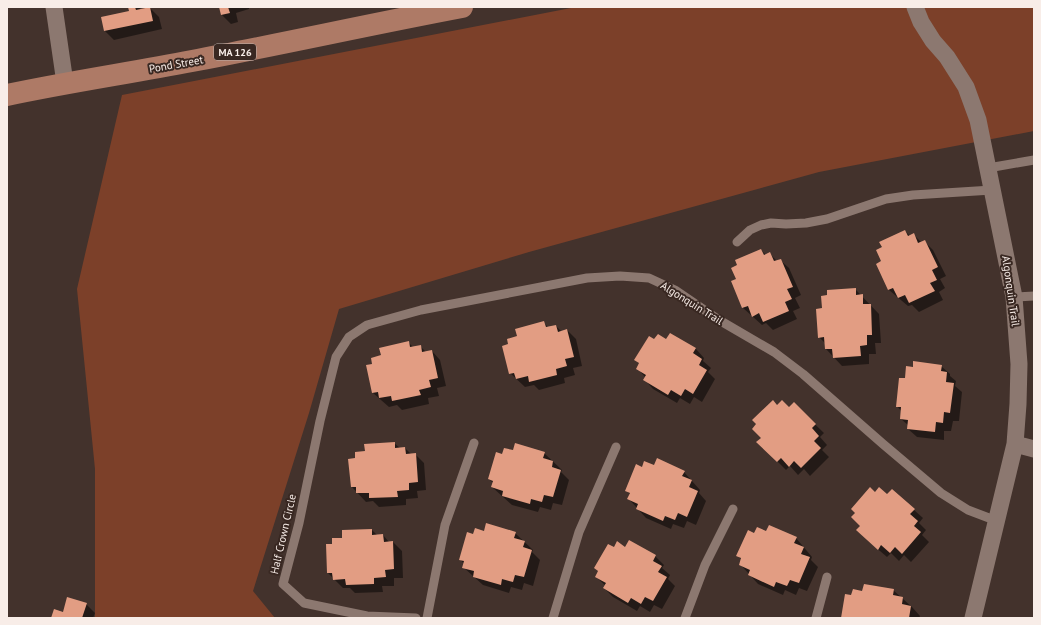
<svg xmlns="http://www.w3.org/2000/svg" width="1041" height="625" viewBox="0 0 1041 625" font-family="'PT Sans',sans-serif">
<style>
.green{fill:#7c4029}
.shadow{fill:#0007}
.building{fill:#e29d83}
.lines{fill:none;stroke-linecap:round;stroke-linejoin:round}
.service{stroke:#8c7870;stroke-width:9}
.minor{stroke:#8c7870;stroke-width:17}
.primary{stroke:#ae7a66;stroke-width:22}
.labels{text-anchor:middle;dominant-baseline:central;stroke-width:4;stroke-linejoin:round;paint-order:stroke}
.shield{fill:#392822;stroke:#bfb2ad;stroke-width:1}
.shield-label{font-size:10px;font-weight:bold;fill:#f8ede8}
.street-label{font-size:11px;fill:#f8ede8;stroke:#392822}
</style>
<rect width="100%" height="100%" fill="#43322c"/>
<path class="green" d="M576 7H1034V131L819 172 529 252 339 309 309 413 253 591 275 618H95V469L77 289 122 95Z"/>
<path class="shadow" d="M129 7H138L142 10 150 8 159 17 162 29 114 40 105 31 102 18 130 12Z
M220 7H249V9L236 13 238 22 231 24 222 15Z
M905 231 910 236 914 235 921 242 924 241 933 250 946 276 940 279 945 288 939 292 943 300 919 312 912 305 908 306 889 290 883 262Z
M761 250 766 255 769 253 777 261 780 260 789 268 801 295 795 298 800 308 793 311 797 319 773 330 766 323 762 325 743 308 738 280Z
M855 289 879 314 881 343H875L876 354H869V364L842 366 826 349 825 343 819 337 823 309Z
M544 323 549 328 556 326 562 332 567 330 576 339 582 366 573 368 575 375 564 378 565 383 539 390 534 385 525 387 510 373 509 345 518 337Z
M670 334 696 349 704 358 703 361 711 368 708 372 715 379 702 402 694 397 690 404 680 398 677 403 653 389 645 380 646 378 637 368 640 364 636 360 655 340H667Z
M409 343 414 348 420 346 426 352 432 351 440 360 446 386 437 388 439 396 428 398 429 404 402 410 397 405 389 407 373 393 374 364 382 356Z
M941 366 950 374V376L956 381 955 386 962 392 959 421H953L951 431H944V440L917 437 908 429V425L901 419 902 412 897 406 906 380 914 368Z
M794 404 824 433 820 437 827 445 822 450 829 457 810 476 804 469 798 475 790 466 786 470 758 442 762 438 777 406 789 409Z
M394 443 400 448H405L412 455 415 454 424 463 426 490 417 491 418 498 406 499V505L379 507 373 501 366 502 352 487 356 459 366 452Z
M514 452 544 453 562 470 561 472 569 480 562 505 553 503 551 510 540 507 538 512 512 505 492 487 493 483 489 479 503 455Z
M654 467 684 472 700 490 699 493 706 501 696 525 687 521 684 528 673 524 671 529 646 518 628 498 630 494 626 490 643 468Z
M875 493 887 496 914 510 923 518 919 523 926 530 922 535 929 542 911 562 904 555 899 561 891 553 887 557 866 539 861 526Z
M372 530 378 536 383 535 389 542H393L402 551 403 578H394V586H382L383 592 355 593 350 588H343L328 573 333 545 343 539Z
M485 532 515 533 533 550 532 552 540 560 533 586 524 583 522 590 511 587 509 593 483 585 463 567 464 564 460 559 474 535Z
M766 533 796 538 812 557 811 560 818 567 807 591 799 588 796 595 785 590 783 595 758 584 740 564 742 560 738 556 755 534Z
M614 548H626L655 556 664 565 662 568 670 575 668 579 675 586 662 609 654 605 650 612 640 606 637 611 613 597 604 588 606 586 596 577 599 572 595 568Z
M893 590 912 607 920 616 919 618H842L852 596 863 592Z
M86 604 95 613 93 618H52Z"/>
<path class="building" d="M128 7H135L136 10 150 7 153 21 104 31 101 17 129 11Z
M219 7H228L230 13 221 15Z
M905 230 908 236 914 233 918 243 925 240 938 267 932 270 937 280 930 283 935 291 909 303 905 295 898 298 893 288 888 290 876 264 881 261 876 250 882 247 879 242Z
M761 249 764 255 770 252 774 261 781 259 793 287 787 289 792 299 785 302 789 311 763 322 759 313 752 317 748 306 742 308 731 281 736 279 731 268 737 265 735 260Z
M856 288V295L863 294V304H871L872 335H867V345L860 346 861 356 833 358 832 349H825L824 337 818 338 816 309 822 308 821 296 827 295V290Z
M544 321 546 327 556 325 558 332 567 329 574 357 565 359 567 366 556 369 557 375 529 382 528 376 516 379 514 373 509 374 502 346 508 344 507 339 517 336 515 329Z
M670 333 696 348 693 353 702 359 699 365 707 370 693 394 685 389 681 396 671 390 668 395 643 380 646 375 636 369 639 363 634 360 649 336 654 339 658 334 666 339Z
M409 341 410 347 421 345 422 352 432 350 438 378 429 380 431 387 419 390 421 395 392 401 391 396 379 398 378 392 372 393 366 365 372 364 371 358 381 355 379 348Z
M913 361 942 365 941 371 947 372 946 382 954 383 950 413 944 412 943 423 936 422 935 432 907 429 908 420 900 419 901 407H896L899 378H905L906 366 913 367Z
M773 400 777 405 782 400 789 407 794 402 816 424 812 428 819 436 814 441 821 448 801 468 794 461 789 467 781 458 777 462 756 442 761 438 752 429 756 424 752 420Z
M395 442V448L405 447 406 454 416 453 418 482 409 483V490L397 491 398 497 369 498V493H356V487H351L348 459 355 458V452L365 451 364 444Z
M515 443 545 452 543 458 553 461 552 467 561 470 553 497 544 495 542 502 531 499 530 504 502 496 503 491 491 487 493 481 488 479 496 452 502 454 504 448 513 450Z
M657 458 685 471 682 476 692 480 689 487 698 491 687 517 678 513 675 520 665 516 663 521 636 509 638 504 627 499 630 493 625 491 636 464 642 467 644 461 654 465Z
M870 487 875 492 879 487 887 494 892 489 915 509 910 514 918 521 914 526 921 532 902 554 895 547 890 553 881 545 878 550 856 530 860 526 851 517 855 513 851 509Z
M486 523 516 532 514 538 525 541 523 547 532 550 524 577 515 575 513 582 502 579 501 585 473 577 474 571 462 568 464 561 459 560 467 532 473 534 475 528 484 531Z
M769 525 797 537 794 543 804 547 801 554 810 557 799 583 790 580 787 586 776 582 774 587 748 575 750 570 739 565 741 558 736 556 748 530 754 533 757 527 766 531Z
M372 529V535L383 534 384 542 393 541 394 569 385 570 386 577 374 578V584L346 585 345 579 333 580 332 573H327L326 544H332V538H342V530Z
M629 540 656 555 653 561 662 566 658 572 667 577 653 601 645 597 641 604 631 598 628 603 603 588 606 583 595 577 598 571 594 568 608 544 614 547 617 541 625 547Z
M864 584 894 589 893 595 903 597 902 604 911 606 909 618H841L845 594 851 595 853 589 862 591Z
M67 597 87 603 82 618H51L54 609 63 612Z"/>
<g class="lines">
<path class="service" d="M988 168 1034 160
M737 242 750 230 761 225 771 223 786 224 806 223 827 219 886 199 913 195 992 190
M1014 297 1034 296
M416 618 367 616 304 603 283 584 299 523 320 421 336 357 349 337 367 325 421 310 587 278 620 276 649 278 675 290 719 320 774 352 803 374 883 444 941 493 968 510 997 521
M427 618 445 525 474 443
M553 618 579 532 616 447
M685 618 705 565 733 509
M816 618 827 577"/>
<path class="minor" d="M54 7 65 83
M915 7 921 22 933 41 947 57 966 87 978 120 1014 297 1019 364 1018 404 1015 444 973 618
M1015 444 1034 449"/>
<path class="primary" d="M7 95C68 82 130 73 192 61 282 44 372 24 462 7"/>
</g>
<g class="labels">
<rect class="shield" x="214" y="44" width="42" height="16" rx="3"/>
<g class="shield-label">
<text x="235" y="52">MA 126</text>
</g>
<g class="street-label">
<text transform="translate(176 64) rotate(-10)">Pond Street</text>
<text transform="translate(1011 291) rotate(82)">Algonquin Trail</text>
<text transform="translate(692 303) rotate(32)">Algonquin Trail</text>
<text transform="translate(283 534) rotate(-77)">Half Crown Circle</text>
</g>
</g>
<rect width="1041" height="625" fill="none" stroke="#f8ede8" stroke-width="16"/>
</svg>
